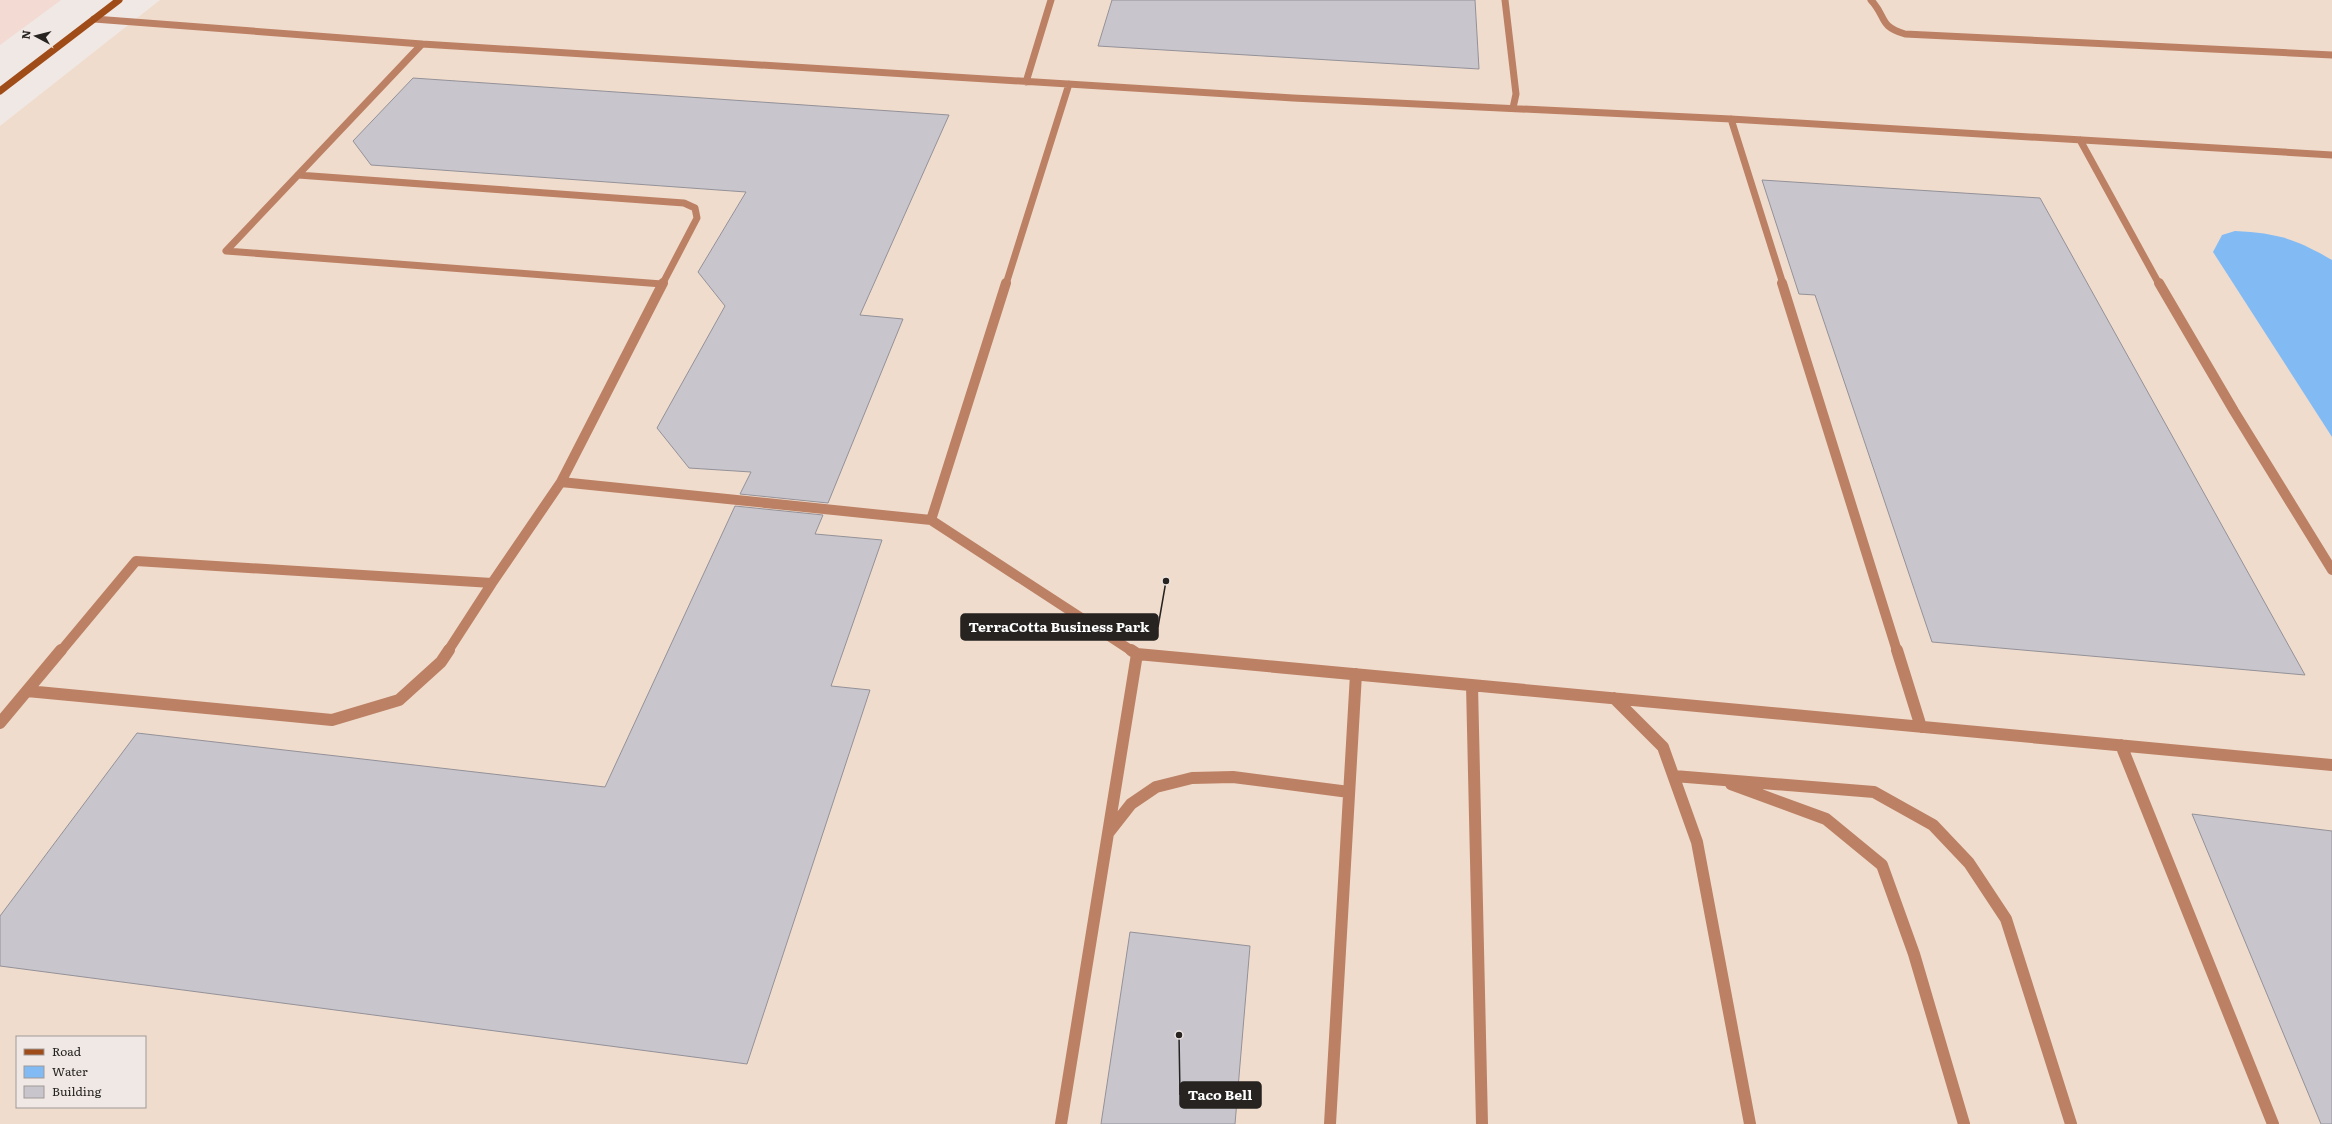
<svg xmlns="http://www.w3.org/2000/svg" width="2332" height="1124" viewBox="0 0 2332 1124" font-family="Literata,serif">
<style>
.commercial{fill:#f0dccd;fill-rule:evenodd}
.education{fill:#f3dad3}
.water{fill:#82bbf4}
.building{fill:#c8c5cd;stroke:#939198}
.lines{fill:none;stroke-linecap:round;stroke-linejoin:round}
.lane-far2{stroke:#bc8164;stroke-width:7}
.lane-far1{stroke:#bc8164;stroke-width:10}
.lane{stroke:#bc8164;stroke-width:12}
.secondary{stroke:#a04c18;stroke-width:7}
.leader{fill:none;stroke:#262321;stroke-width:1.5}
.callout-dot{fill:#262321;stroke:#f0e8e4;stroke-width:1.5}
.callout{fill:#262321;stroke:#262321;stroke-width:1.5}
.callout-label{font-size:14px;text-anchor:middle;font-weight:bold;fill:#fff}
</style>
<rect width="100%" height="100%" fill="#f0e8e4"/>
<path class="commercial" d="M160 0H2332V1124H0V126ZM17 1037H145V1107H17Z"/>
<path class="education" d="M0 0H61L0 45Z"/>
<path class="water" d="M2235 231C2277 233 2296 239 2332 260V437L2213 252 2222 235Z"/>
<path class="building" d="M1112 0H1475L1479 69 1098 46Z
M413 78 949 115 860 315 903 319 828 503 740 494 751 472 689 468 657 428 725 306 698 272 746 192 371 165 353 141Z
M1762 180 2040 198 2305 675 1932 642 1815 295 1799 294Z
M735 506 823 515 815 534 882 540 831 686 870 690 747 1064 0 966V916L137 733 605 787Z
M2192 814 2332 831V1124H2321Z
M1130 932 1250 946 1235 1124H1101Z"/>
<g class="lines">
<path class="lane-far2" d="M1505 0 1516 94 1513 108
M1871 0C1887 17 1878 26 1905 34L2332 55
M94 19 422 44 226 251 662 284
M422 44 1293 98 1731 119 2332 155
M1026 82 1051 0
M1731 119 1783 284
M2080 140 2159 284
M298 175 684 203 695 208 697 218 663 283
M1006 284 1069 84"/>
<path class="lane-far1" d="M663 283 561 482 931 520 1132 651
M1782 283 1897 651
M2159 283 2234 411 2332 570
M931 520 1006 283
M61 651 136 561 492 583 561 482
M448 651 492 583"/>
<path class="lane" d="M1131 650 1137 654 2332 765
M1897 650 1921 727
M1472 685 1482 1124
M27 691 332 720 399 700 441 662 449 650
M1614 698 1663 747 1697 842 1750 1124
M0 723 61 650
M2121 745 2273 1124
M1674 776 1874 792 1933 825 1969 863 2006 919 2071 1124
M1731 784 1826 819 1882 865 1914 954 1964 1124
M1109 832 1131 804 1156 787 1192 778 1233 777 1349 792
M1061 1124 1137 654
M1330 1124 1356 674"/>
<path class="secondary" d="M0 91 119 0"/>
</g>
<path class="leader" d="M1166 581L1158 627M1179 1035L1180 1095"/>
<g class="callout-dot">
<circle cx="1166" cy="581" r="4"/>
<circle cx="1179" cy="1035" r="4"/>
</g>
<g class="callout">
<rect x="961" y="614" width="197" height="26" rx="4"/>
<rect x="1180" y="1082" width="81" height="26" rx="4"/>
</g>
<g class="callout-label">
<text x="1059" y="632">TerraCotta Business Park</text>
<text x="1220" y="1100">Taco Bell</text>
</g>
<rect x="16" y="1036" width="130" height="72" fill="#f0e8e4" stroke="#9f9996"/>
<rect x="24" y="1049" width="20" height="6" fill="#a04c18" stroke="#9f9996"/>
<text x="52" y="1056" font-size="12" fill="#262321">Road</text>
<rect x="24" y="1066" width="20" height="12" fill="#82bbf4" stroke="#9f9996"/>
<text x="52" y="1076" font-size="12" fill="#262321">Water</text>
<rect x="24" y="1086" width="20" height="12" fill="#c8c5cd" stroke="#9f9996"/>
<text x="52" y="1096" font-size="12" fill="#262321">Building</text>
<g transform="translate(36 36) rotate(277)" stroke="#f0e8e4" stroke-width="3" paint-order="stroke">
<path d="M0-3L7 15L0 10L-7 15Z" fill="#262321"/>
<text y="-6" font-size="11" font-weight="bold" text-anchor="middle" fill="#262321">N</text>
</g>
</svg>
